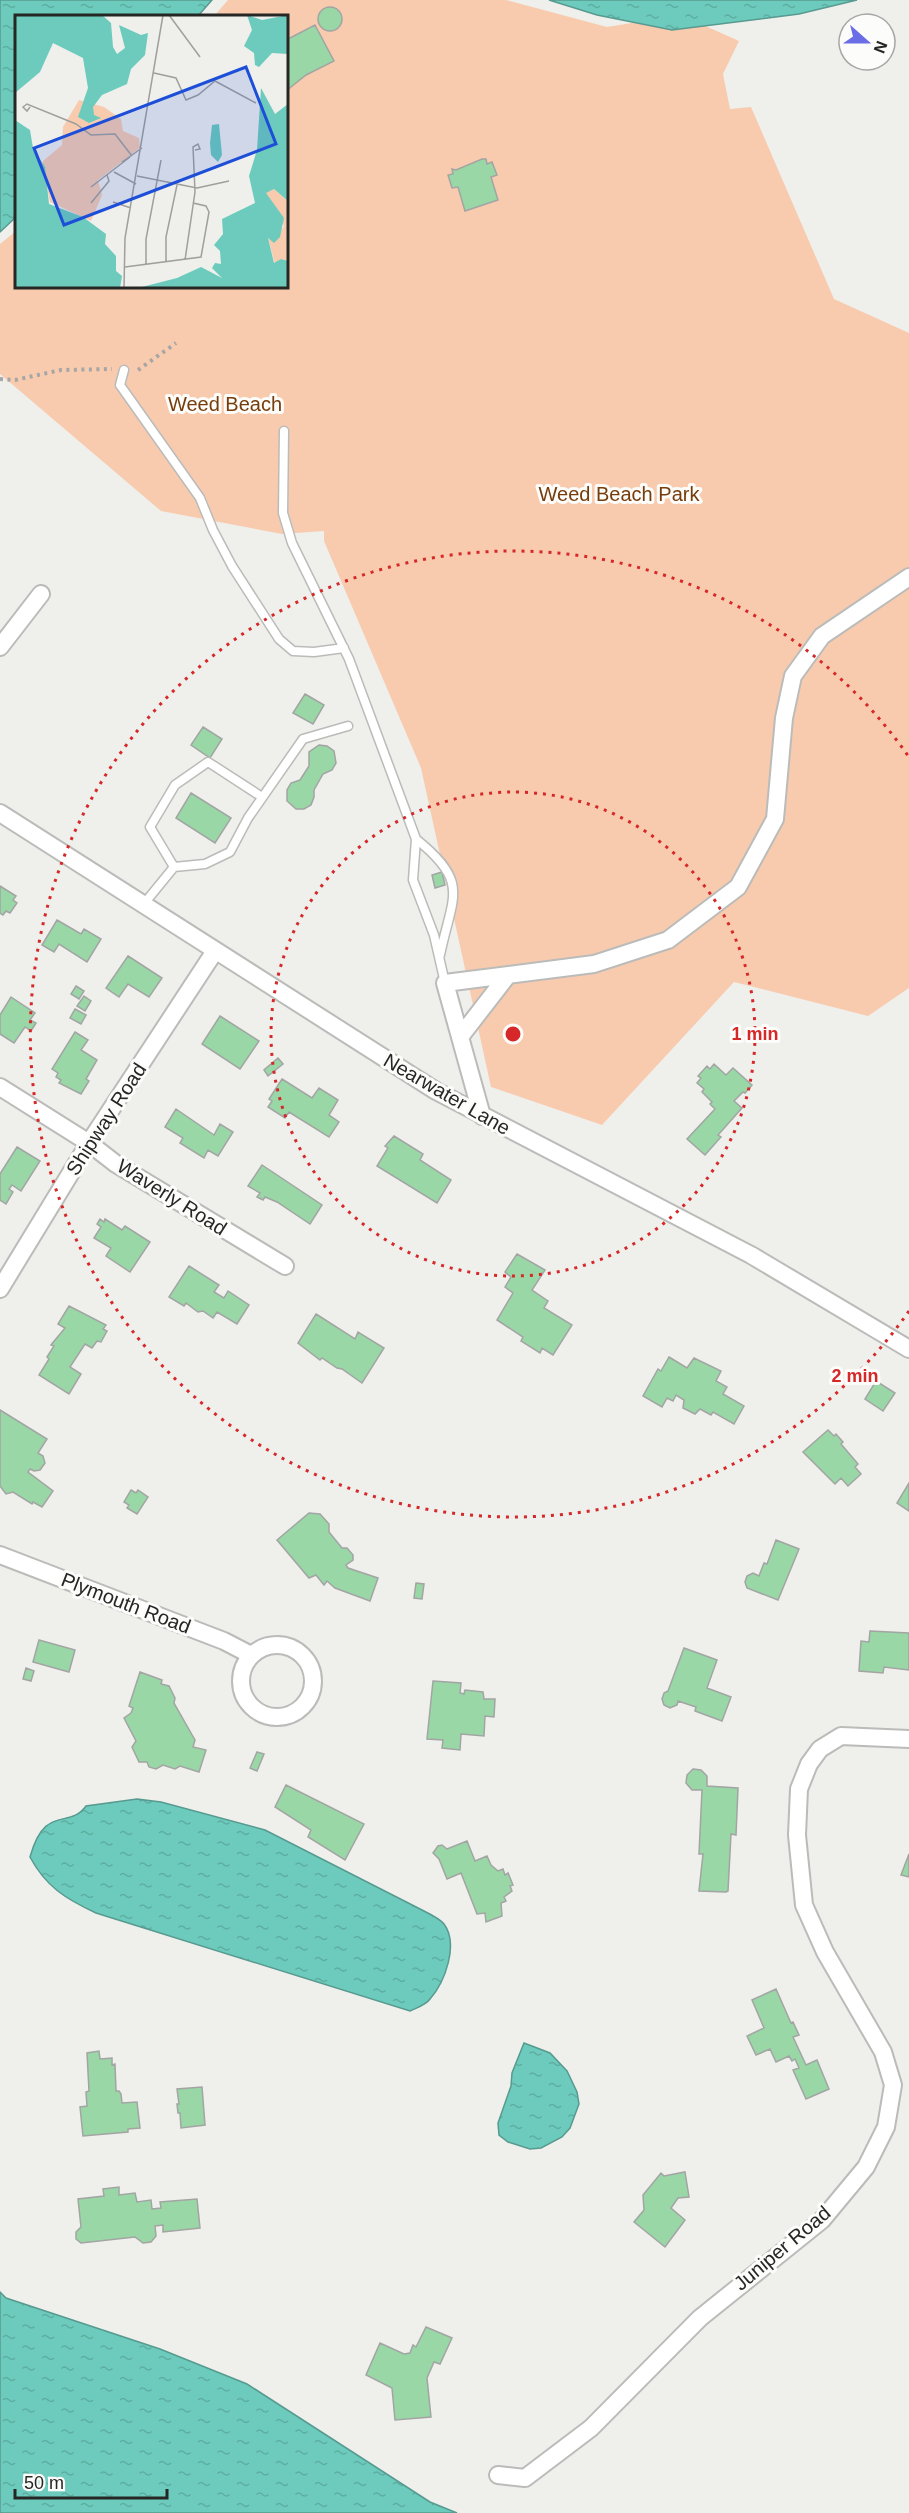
<svg xmlns="http://www.w3.org/2000/svg" width="909" height="2513" viewBox="0 0 909 2513" font-family="Arial,sans-serif">
<style>
.green{fill:#f8cbaf}
.water{fill:url(#water-ripples);stroke:#579a8f;stroke-width:1.5}
.building{fill:#99d7a6;stroke:#a2a5a3;stroke-width:1.5}
.lines{fill:none;stroke-linecap:round;stroke-linejoin:round}
.lane-casing{stroke:#bbbcb9;stroke-width:11}
.street-casing{stroke:#bbbcb9;stroke-width:20}
.path{stroke:#a6a6a4;stroke-width:4;stroke-dasharray:3 4.5;stroke-linecap:butt}
.lane{stroke:#fff;stroke-width:8}
.street{stroke:#fff;stroke-width:16}
.ring{fill:none;stroke:#d62828;stroke-width:3;stroke-dasharray:3 6}
.labels{text-anchor:middle;dominant-baseline:central;stroke-width:6;stroke-linejoin:round;paint-order:stroke}
.park-label{font-size:20px;fill:#763c0b;stroke:#fcfdfa}
.street-label{font-size:20px;fill:#262625;stroke:#fcfdfa}
.inset-road{fill:none;stroke:#9f9f9c;stroke-width:1.5}
.view{fill:#1d4ed8;fill-opacity:0.15;stroke:#1d4ed8;stroke-width:3}
.inset-edge{fill:none;stroke:#262625;stroke-width:3}
.centre{fill:#d62828;stroke:#fcfdfa;stroke-width:3}
.ring-label{font-size:18px;text-anchor:middle;font-weight:bold;fill:#d62828;stroke:#fcfdfa;stroke-width:6;stroke-linejoin:round;paint-order:stroke}
</style>
<defs>
<pattern id="water-ripples" width="26" height="14" patternUnits="userSpaceOnUse" patternTransform="scale(1.5)"><rect width="26" height="14" fill="#6ccbbc"/><path d="M2 4q2-2 4 0t4 0M15 11q2-2 4 0t4 0" fill="none" stroke="#5daea1"/></pattern>
</defs>
<rect width="100%" height="100%" fill="#efefec"/>
<path class="green" d="M228 0H506L607 27 681 15 739 41 723 74 730 109 751 107 834 299 909 333V988L868 1016 734 982 602 1125 491 1087 421 768 324 541V531L282 534 161 511 0 374V244L16 231V286H286V16H214Z"/>
<path class="water" d="M0 0H212L198 16H16V217L0 232Z
M549 0H857L799 14 672 30 597 15Z
M137 1799 161 1802 265 1830 424 1911C430 1914 440 1919 444 1924 459 1944 445 1982 430 1999 426 2005 416 2008 410 2011L96 1913C66 1899 46 1887 30 1857 45 1803 69 1830 86 1806Z
M524 2043 550 2053 567 2071 577 2092 579 2104 570 2128 562 2137 541 2148 530 2149 508 2142 499 2135 498 2123 511 2086 512 2073Z
M0 2292 6 2298 160 2349 247 2384 430 2502 457 2513H0Z"/>
<path class="building" d="M318 19a12 12 0 1 1 24 0a12 12 0 1 1-24 0Z
M315 25 334 61 306 75 286 91V40Z
M482 159H486L487 164 492 162 497 175 491 177 498 200 465 211 458 187 452 188 448 175 453 174 452 169 456 170Z
M305 694 324 705 313 724 293 713Z
M203 727 222 739 210 758 191 745Z
M319 745 327 746 334 751 336 763 332 770 323 774 314 790V797L311 805 304 809H296L287 801V790L291 783 300 780 309 766V752Z
M191 793 231 818 215 843 176 818Z
M442 872 445 885 435 888 432 875Z
M0 886 16 896 13 900 17 903 10 913 6 911 3 915 0 913Z
M57 920 81 934 84 929 101 939 87 962 59 944 54 952 42 945Z
M128 956 162 978 149 997 128 984 119 997 106 988Z
M76 986 84 991 79 999 71 994Z
M84 996 91 1001 85 1011 77 1006Z
M11 997 35 1013 30 1020 36 1023 31 1031 25 1027 14 1043 0 1034V1015Z
M75 1009 86 1015 81 1024 70 1018Z
M220 1016 259 1041 240 1069 202 1044Z
M75 1032 88 1040 81 1050 97 1060 86 1079 89 1081 81 1094 59 1083 61 1080 56 1077 58 1073 52 1069Z
M278 1058 283 1064 268 1076 264 1070Z
M714 1064 726 1075 733 1068 752 1085 745 1093 743 1092 734 1101 742 1108 718 1135 721 1137 705 1155 687 1139 715 1109 710 1104 712 1102 702 1092 704 1089 697 1083 701 1078 698 1076 707 1066 710 1069Z
M282 1079 312 1098 319 1088 338 1100 329 1115 339 1122 329 1137 289 1112 285 1118 268 1107 272 1101 269 1099Z
M176 1109 214 1135 220 1124 233 1132 218 1156 208 1150 204 1158 180 1143 183 1138 165 1127Z
M394 1136 423 1154 420 1160 451 1180 437 1203 377 1166 388 1148 385 1146Z
M17 1147 40 1161 21 1191 12 1185 9 1189 13 1192 6 1204 0 1200V1174Z
M262 1165 322 1205 310 1224 277 1202 265 1197 263 1200 257 1197 260 1193 248 1186Z
M100 1219 104 1222 105 1219 122 1230 125 1226 150 1242 130 1272 106 1256 111 1248 94 1238 101 1227 97 1224Z
M517 1254 545 1270 532 1290 548 1301 544 1308 572 1325 553 1355 542 1348 540 1353 521 1341 523 1337 497 1320 513 1293 505 1287 511 1277 505 1272Z
M189 1266 219 1285 214 1292 224 1298 228 1291 249 1305 237 1324 217 1312 213 1318 203 1311 198 1312 186 1303 184 1306 169 1297Z
M69 1306 106 1325 103 1329 107 1331 101 1342 97 1341 92 1348 85 1344 70 1367 81 1374 69 1394 39 1375 49 1359 47 1357 54 1346 51 1345 65 1328 58 1324Z
M316 1314 355 1339 358 1332 384 1348 362 1383 342 1369 337 1368 322 1358 320 1360 298 1343Z
M669 1357 687 1368 694 1358 721 1371 716 1381 727 1387 723 1394 744 1406 734 1424 713 1412 711 1415 700 1409 695 1414 683 1408 684 1400 676 1395 673 1401 667 1398 662 1407 643 1396 658 1369 661 1371Z
M876 1381 895 1393 883 1411 865 1399Z
M0 1410 47 1439 38 1453 43 1456 45 1463 40 1470 34 1471 30 1469 28 1472 53 1491 42 1507 33 1502 32 1504 13 1492 6 1494 0 1486Z
M828 1430 834 1436 836 1434 843 1442 841 1444 858 1464 855 1467 861 1474 848 1486 841 1478 835 1484 803 1452Z
M909 1483V1511L897 1503Z
M131 1490 136 1493 138 1490 148 1497 137 1514 127 1508 129 1505 124 1502Z
M309 1513 320 1514 329 1524V1532L342 1548H347L353 1555V1560L346 1565 348 1568 378 1578 370 1601 335 1588 327 1581 324 1585 316 1575 309 1578 277 1540Z
M776 1540 799 1549 778 1600 747 1588 745 1582 747 1576 753 1573 759 1576 764 1563 767 1564Z
M416 1583 424 1584 422 1599 414 1598Z
M870 1631 909 1633V1670L884 1667 883 1673 859 1671 861 1641 869 1642Z
M39 1640 75 1650 69 1672 33 1662Z
M684 1648 717 1660 707 1688 731 1697 722 1721 695 1711 696 1707 678 1701 677 1705 670 1708 664 1705 662 1699 664 1693 668 1691Z
M26 1668 34 1671 31 1681 23 1679Z
M140 1672 162 1680 161 1684 169 1686 175 1698 174 1703 195 1740 193 1747 206 1750 199 1772 180 1766 175 1769 163 1765 156 1769 149 1767 147 1762H139L132 1747 136 1741 124 1718 131 1713 133 1708 129 1706Z
M433 1681 461 1683 460 1693 464 1694 465 1690 483 1692 484 1699H495L494 1717 485 1716 484 1736 461 1734 460 1750 442 1748 443 1740 427 1739Z
M257 1752 264 1754 257 1771 250 1768Z
M693 1769 701 1770 707 1776V1786L738 1788 736 1835 731 1834 728 1891 726 1892 699 1891 703 1854H699L702 1790H692L686 1783 687 1775Z
M286 1785 364 1824 345 1860 308 1837 311 1830 275 1807Z
M467 1841 475 1861 487 1856 491 1865 498 1871 503 1869 505 1875 508 1873 513 1885 510 1886 512 1891 504 1897 506 1901 501 1903 502 1916 486 1922 485 1913 477 1914 461 1873 447 1879 439 1859 433 1853 438 1846 442 1845 447 1849Z
M909 1854V1877L901 1875Z
M776 1989 791 2023 793 2022 799 2035 793 2037 806 2065 817 2060 829 2089 806 2099 793 2070 799 2068 795 2059 792 2061 789 2056 776 2062 770 2049 756 2055 747 2036 764 2028 752 2000Z
M99 2051 100 2059 112 2058V2065L115 2064 116 2091H119L121 2094 122 2103 137 2102 140 2128 128 2129V2132L83 2136 80 2107 87 2106 86 2092 89 2091 87 2053Z
M202 2087 205 2125 181 2128 180 2113H178L177 2104H179L177 2089Z
M685 2172 689 2197 678 2198 671 2208 685 2220 665 2247 634 2222 644 2210 643 2195 661 2173 664 2176Z
M119 2187V2195L135 2193 137 2202 151 2200 152 2209 161 2208 160 2202 197 2199 200 2228 163 2232V2225L155 2226 156 2236 151 2242 143 2243 135 2237 81 2243 76 2239V2232L81 2227 78 2199 104 2196 103 2189Z
M426 2327 452 2338 440 2364 434 2362 427 2378 431 2417 395 2420 392 2388 366 2375 380 2343 404 2354 410 2353 413 2345 416 2347Z"/>
<g class="lines">
<defs>
<path id="lane" d="M124 370 120 385 200 498 213 530 232 566 279 639 293 651 314 652 344 648
M284 431 283 513 292 543 349 659 416 839 413 880 434 935 445 983
M416 839C471 883 452 896 440 955
M174 867 150 827 175 785 208 762 262 797
M143 905 174 867 205 864 230 852 248 818 303 739 348 726"/>
<path id="street" d="M0 647 41 594
M0 813 436 1091 751 1255 909 1349
M460 1037 508 975
M0 1087 89 1143 116 1164 285 1266
M482 1116 445 983 594 964 668 940 738 887 775 819 784 718 793 676 822 636 909 577
M0 1289 89 1143 215 951
M0 1555 224 1641 251 1655
M241 1681a36 36 0 1 1 72 0a36 36 0 1 1-72 0Z
M498 2475 525 2478 591 2428 700 2318 822 2220 866 2167 886 2127 893 2085 883 2052 825 1952 804 1905 797 1835 799 1789 809 1764 820 1749 841 1736 909 1739"/>
</defs>
<use href="#lane" class="lane-casing"/>
<use href="#street" class="street-casing"/>
<path class="path" d="M138 370 176 343
M0 379 15 380 61 370 112 369"/>
<use href="#lane" class="lane"/>
<use href="#street" class="street"/>
</g>
<g class="ring">
<circle cx="513" cy="1034" r="242"/>
<path d="M909 1311A483 483 0 1 1 909 757"/>
</g>
<g class="labels">
<g class="park-label">
<text x="225" y="404">Weed Beach</text>
<text x="619" y="494">Weed Beach Park</text>
</g>
<g class="street-label">
<text transform="translate(447 1094) rotate(30)">Nearwater Lane</text>
<text transform="translate(106 1119) rotate(-57)">Shipway Road</text>
<text transform="translate(172 1197) rotate(32)">Waverly Road</text>
<text transform="translate(126 1603) rotate(21)">Plymouth Road</text>
<text transform="translate(782 2248) rotate(-40)">Juniper Road</text>
</g>
</g>
<g transform="translate(15 15)">
<rect width="273" height="273" fill="#efefec"/>
<path d="M64 85 89 92 106 104 108 116 124 123 125 133 83 165 87 180 76 206 35 187 28 152V146L47 130 48 112ZM259 174 273 186V246L266 244 260 249 253 223 259 227 269 211 251 179 252 175Z" fill="#f8cbaf"/>
<path d="M0 0H87L96 8 98 32 102 39 110 33 104 10 126 20 133 18 130 40 116 54 112 69 87 80 78 92 79 100 86 103 74 108 63 102 73 73 68 43 38 28 25 57 0 78ZM232 0 247 5 273 0V39L257 38 244 52 240 50 239 38 229 31 237 15ZM246 73 260 99 273 89V186L259 174 251 178 269 203 265 222 259 228 253 223 259 248 266 244 273 246V273H123L162 263 186 252 207 263 197 253 200 248 206 249 205 236 199 230 208 219 207 204 240 188 234 161 242 135ZM0 105 15 115 18 133 30 152 34 189 68 202 91 219 90 229 101 241V256L107 261 105 273H0ZM204 109 207 140 203 147 196 140 195 128 197 110Z" fill="#6ccbbc"/>
<path class="inset-road" d="M154 0 185 42M139 58 161 63 171 85 183 80 200 66 241 88M15 92 12 96 8 92 12 89 61 109 76 120 100 119 117 141M107 147 127 133M99 157 121 169M122 161 182 173 214 166M76 172 115 142M98 187 116 193M76 188 94 166 92 160M170 245 180 177 178 132 183 129 185 134 180 135M151 248V222L162 170M131 250V224L146 145M110 252 186 242 194 197 191 191 178 188M109 273 110 223 148 0"/>
<path class="view" d="M231 52 261 129 49 210 19 133Z"/>
<rect width="273" height="273" class="inset-edge"/>
</g>
<circle cx="513" cy="1034" r="9" class="centre"/>
<g class="ring-label">
<text x="755" y="1040">1 min</text>
<text x="855" y="1382">2 min</text>
</g>
<g transform="translate(867 42) rotate(111)"><circle r="28" fill="#fcfdfa" stroke="#a6a7a5" stroke-width="1.5"/>
<path d="M0-4.5L10 22L0 15L-10 22Z" fill="#6b6de6"/>
<text y="-9" font-size="16" font-weight="bold" text-anchor="middle" fill="#262625">N</text>
</g>
<path d="M15 2489v9h152v-9" fill="none" stroke="#262625" stroke-width="3"/>
<text x="24" y="2489" font-size="18" fill="#262625" stroke="#fcfdfa" stroke-width="4.5" paint-order="stroke">50 m</text>
</svg>
